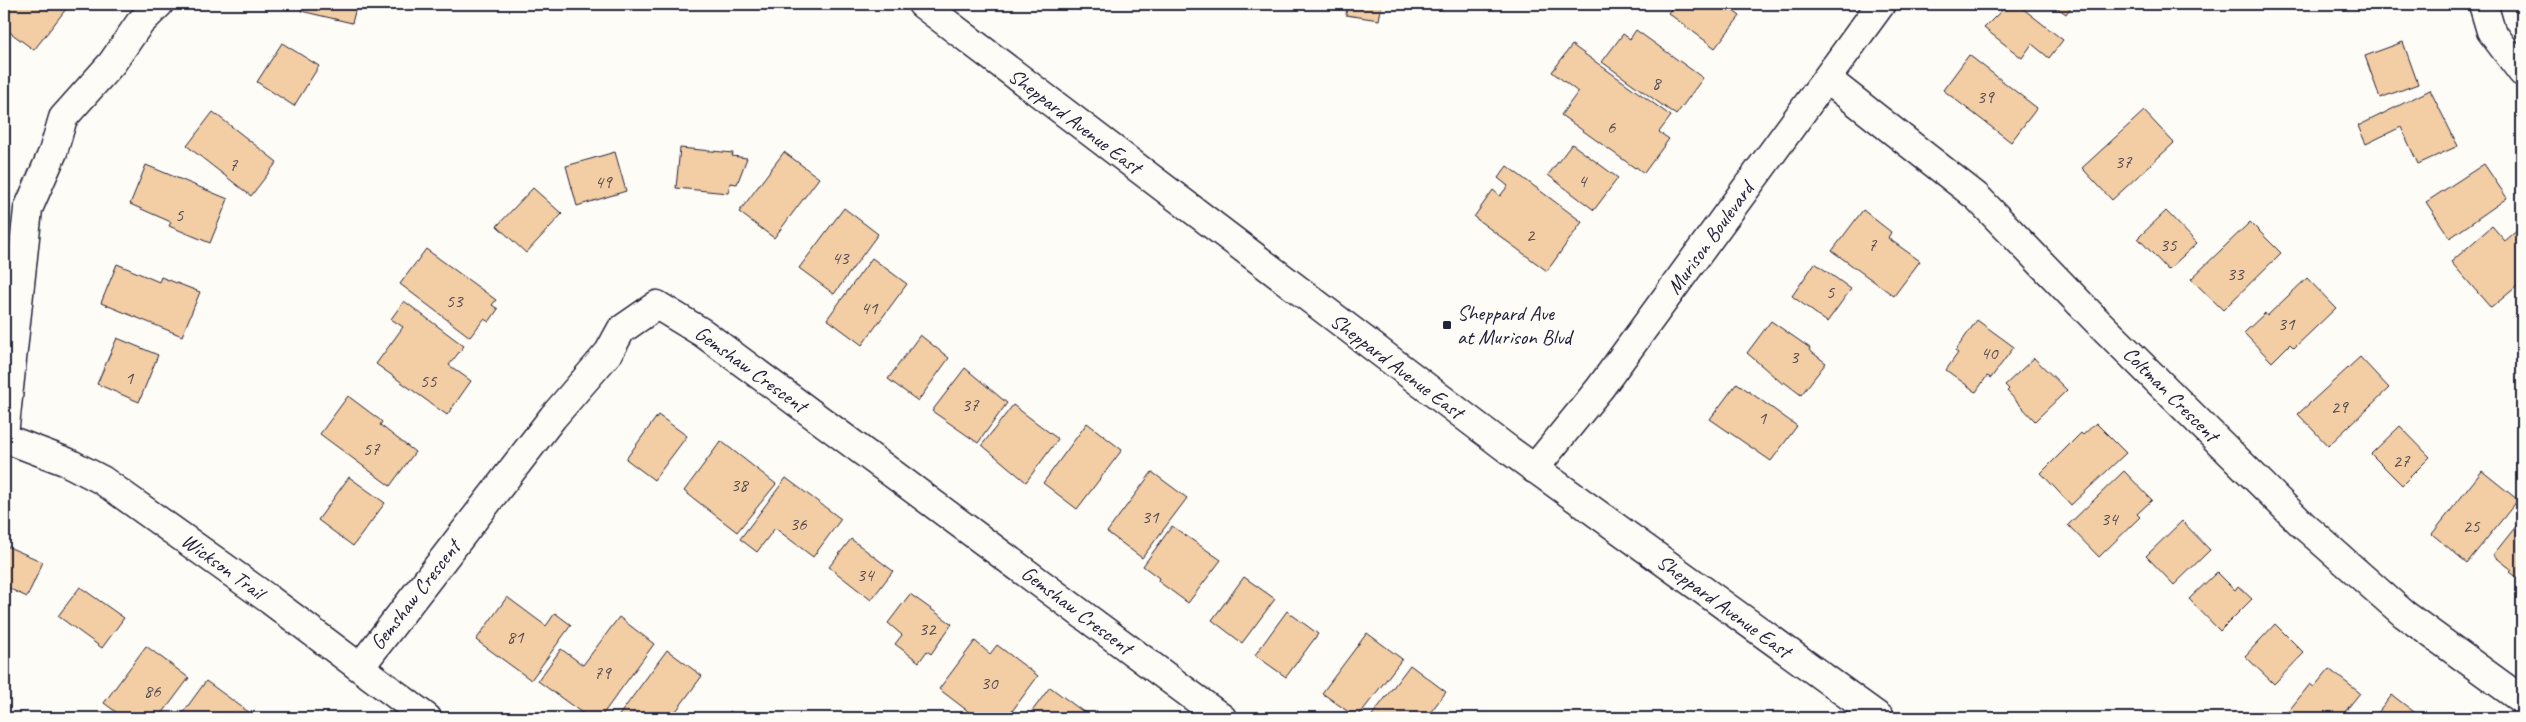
<svg xmlns="http://www.w3.org/2000/svg" width="2526" height="722" viewBox="0 0 2526 722" font-family="Caveat,sans-serif">
<style>
.building{fill:#f3cda3;stroke:#22223b}
.lines{fill:none;stroke-linecap:round;stroke-linejoin:round}
.minor-casing{stroke:#22223b;stroke-width:31}
.tertiary-casing{stroke:#22223b;stroke-width:31}
.secondary-casing{stroke:#22223b;stroke-width:31}
.minor{stroke:#fdfcf7;stroke-width:28}
.tertiary{stroke:#fdfcf7;stroke-width:28}
.secondary{stroke:#fdfcf7;stroke-width:28}
.poi-dot{fill:#22223b;stroke:#fdfcf7;stroke-width:2}
.labels{text-anchor:middle;dominant-baseline:central;stroke-width:4;stroke-linejoin:round;paint-order:stroke}
.number-label{font-size:19px;fill:#564d55}
.street-label{font-size:21px;fill:#22223b;stroke:#fdfcf7}
.poi-label{font-size:21px;fill:#22223b;stroke:#fdfcf7;text-anchor:start}
</style>
<rect width="100%" height="100%" fill="#fdfcf7"/>
<filter id="ink" filterUnits="userSpaceOnUse"><feTurbulence type="fractalNoise" baseFrequency=".02" numOctaves="2"/><feDisplacementMap in="SourceGraphic" scale="10" xChannelSelector="R" yChannelSelector="G"/><feConvolveMatrix kernelMatrix="1 2 1 2 8 2 1 2 1" color-interpolation-filters="sRGB"/></filter>
<g filter="url(#ink)">
<path class="building" d="M4 4H70L34 50 4 28Z
M303 4H357L352 23 301 11Z
M1335 4H1382L1379 20 1346 15 1347 6Z
M1675 4H1724L1740 16 1715 48 1668 13Z
M2008 4H2017L2063 40 2049 58 2032 44 2022 58 1984 28Z
M2052 4H2073L2066 14Z
M1636 30 1703 78 1676 115 1602 62 1623 34 1630 39Z
M2403 42 2418 84 2380 98 2365 56Z
M282 43 319 66 294 106 257 82Z
M1572 45 1671 116 1659 132 1669 139 1644 173 1636 167 1635 168 1561 115 1578 92 1552 72Z
M1969 55 2037 108 2011 142 1943 90Z
M2430 90 2458 146 2418 164 2401 127 2366 144 2358 126Z
M2144 111 2174 143 2112 200 2082 168Z
M213 112 277 162 251 196 187 146Z
M1572 144 1618 178 1594 210 1548 175Z
M680 148 733 153 732 156 747 158 737 184 730 183 728 193 676 188Z
M615 152 626 191 577 206 566 166Z
M784 152 819 178 774 238 739 212Z
M2484 164 2507 198 2450 238 2426 202Z
M146 165 228 199 210 243 169 226 171 222 130 204Z
M1507 166 1582 222 1547 271 1474 217 1493 190 1500 196 1508 186 1498 178Z
M533 188 562 214 526 253 497 226Z
M844 208 878 234 834 294 799 268Z
M1863 210 1891 232 1888 238 1920 261 1894 296 1832 251Z
M2166 211 2197 243 2168 270 2138 238Z
M2250 222 2281 253 2223 310 2191 279Z
M2492 226 2505 241 2520 228 2522 231V282L2491 308 2451 262Z
M426 249 496 300 492 305 498 309 489 322 484 319 470 337 400 284Z
M872 258 907 284 862 345 827 319Z
M1815 263 1851 289 1827 322 1792 296Z
M117 264 159 282 161 277 200 292 182 336 101 303Z
M2307 278 2336 308 2294 348 2290 344 2272 362 2244 333 2265 313 2267 316Z
M404 301 464 346 449 365 471 381 447 415 376 364 403 327 391 319Z
M1977 320 2014 347 1991 378 1987 376 1976 392 1946 370 1958 353 1955 351Z
M1771 321 1810 348 1809 350 1826 363 1801 395 1784 382 1783 384 1747 353Z
M920 335 949 358 918 401 888 379Z
M117 338 158 355 139 402 97 384Z
M2360 357 2389 388 2328 446 2298 414Z
M2034 358 2067 390 2035 421 2007 391 2009 389 2005 385Z
M965 368 1007 403 978 443 932 411Z
M1737 383 1797 426 1771 461 1710 419Z
M348 396 380 420 382 422 380 425 415 452 390 486 320 434Z
M1013 405 1058 439 1026 482 982 445Z
M658 415 687 436 654 480 626 459Z
M1087 423 1122 450 1077 509 1043 483Z
M2096 423 2126 453 2071 505 2041 473 2081 433 2083 435Z
M2400 426 2430 457 2402 485 2371 454Z
M721 441 776 484 737 532 684 491Z
M2124 471 2152 500 2137 514 2140 517 2099 557 2068 525Z
M2482 471 2518 500 2467 563 2432 534Z
M1152 472 1187 498 1142 558 1107 532Z
M349 477 385 503 353 546 318 520Z
M786 478 841 519 813 557 775 528 757 552 740 539Z
M2182 521 2210 550 2174 585 2146 556Z
M2517 525 2522 529V581L2510 572 2512 570 2493 555Z
M1172 526 1221 560 1188 603 1158 581 1159 578 1143 566Z
M851 539 893 571 871 600 829 567Z
M4 545 43 562 27 597 4 586Z
M2217 572 2235 590 2238 586 2252 599 2220 631 2189 599Z
M1244 577 1275 599 1242 643 1212 620Z
M80 587 124 618 102 648 58 616Z
M910 594 952 624 931 654 927 651 919 662 895 644 902 635 888 623Z
M507 597 546 626 555 613 571 625 531 680 476 640Z
M1287 611 1318 634 1286 677 1255 655Z
M619 617 654 644 600 718H589L538 681 561 649 583 665Z
M2275 624 2304 653 2274 684 2245 656Z
M1367 633 1402 659 1357 718 1322 693Z
M975 641 990 654 997 645 1038 676 1007 718H977L939 689Z
M146 646 189 678 159 718H124L104 703Z
M667 650 702 676 671 718H617Z
M1410 665 1446 692 1426 718H1370Z
M2329 669 2360 693 2340 718H2283L2310 684 2314 687Z
M206 681 250 713 246 718H179Z
M1050 687 1085 713 1081 718H1027Z
M2392 695 2422 718H2374Z
M730 711 739 718H724Z"/>
<g class="lines">
<defs>
<path id="minor" d="M2483 4 2491 31 2522 72
M1827 79 1977 197 2096 320 2302 524 2404 614 2522 700
M4 435 28 209 53 152 63 118 112 63 139 24 159 4
M360 667 553 417 609 352 621 330 657 305 703 333 1222 718"/>
<path id="tertiary" d="M4 438 67 462 102 480 270 600 427 718
M1534 469 1600 388 1881 4"/>
<path id="secondary" d="M922 4 1509 450 1880 718"/>
</defs>
<use href="#minor" class="minor-casing"/>
<use href="#tertiary" class="tertiary-casing"/>
<use href="#secondary" class="secondary-casing"/>
<use href="#minor" class="minor"/>
<use href="#tertiary" class="tertiary"/>
<use href="#secondary" class="secondary"/>
</g>
</g>
<rect class="poi-dot" x="1442" y="320" width="10" height="10" rx="2.5"/>
<g class="labels">
<g class="number-label">
<text x="1656" y="83">8</text>
<text x="1985" y="97">39</text>
<text x="1611" y="127">6</text>
<text x="2123" y="162">37</text>
<text x="233" y="165">7</text>
<text x="1582" y="181">4</text>
<text x="603" y="182">49</text>
<text x="179" y="215">5</text>
<text x="1530" y="235">2</text>
<text x="1872" y="245">7</text>
<text x="2168" y="245">35</text>
<text x="840" y="258">43</text>
<text x="2235" y="274">33</text>
<text x="1830" y="292">5</text>
<text x="454" y="301">53</text>
<text x="869" y="308">41</text>
<text x="2286" y="324">31</text>
<text x="1989" y="353">40</text>
<text x="1794" y="357">3</text>
<text x="129" y="378">1</text>
<text x="428" y="381">55</text>
<text x="970" y="405">37</text>
<text x="2339" y="407">29</text>
<text x="1762" y="418">1</text>
<text x="371" y="449">57</text>
<text x="2401" y="461">27</text>
<text x="739" y="485">38</text>
<text x="1150" y="517">31</text>
<text x="2109" y="519">34</text>
<text x="798" y="524">36</text>
<text x="2471" y="526">25</text>
<text x="865" y="575">34</text>
<text x="927" y="629">32</text>
<text x="515" y="637">81</text>
<text x="602" y="673">79</text>
<text x="989" y="683">30</text>
<text x="152" y="691">86</text>
</g>
<g class="street-label">
<text transform="translate(1075 121) rotate(37)">Sheppard Avenue East</text>
<text transform="translate(1710 238) rotate(-54)">Murison Boulevard</text>
<text transform="translate(1397 366) rotate(37)">Sheppard Avenue East</text>
<text transform="translate(751 369) rotate(36)">Gemshaw Crescent</text>
<text transform="translate(2171 394) rotate(45)">Coltman Crescent</text>
<text transform="translate(223 566) rotate(36)">Wickson Trail</text>
<text transform="translate(415 595) rotate(-52)">Gemshaw Crescent</text>
<text transform="translate(1724 606) rotate(36)">Sheppard Avenue East</text>
<text transform="translate(1077 610) rotate(37)">Gemshaw Crescent</text>
</g>
<g class="poi-label">
<text x="1457" y="313">Sheppard Ave<tspan x="1457" dy="24">at Murison Blvd</tspan></text>
</g>
</g>
<rect width="2526" height="722" fill="none" stroke="#fdfcf7" stroke-width="20"/>
<rect x="10" y="10" width="2506" height="702" fill="none" stroke="#22223b" stroke-width="2" filter="url(#ink)"/>
</svg>
